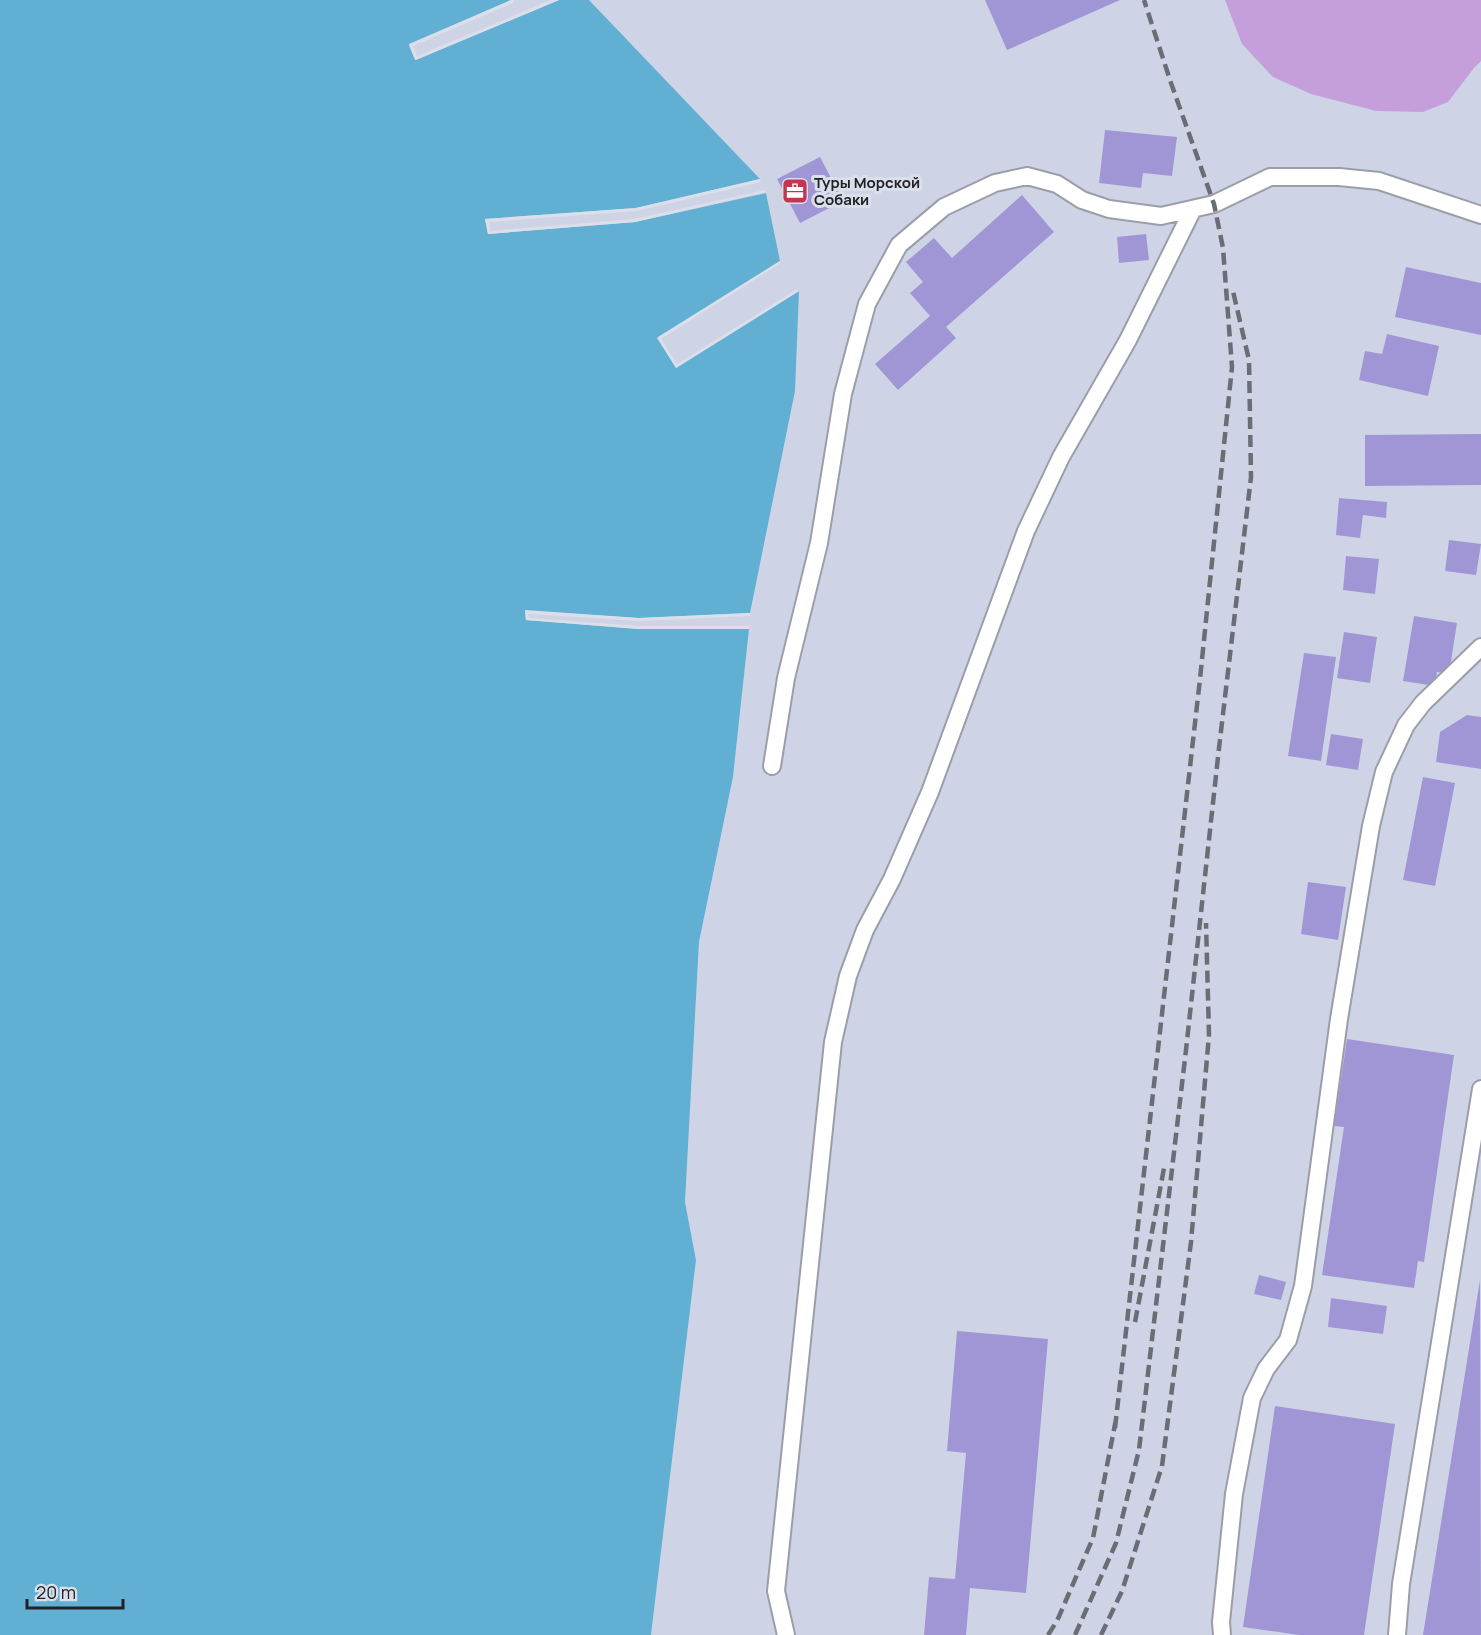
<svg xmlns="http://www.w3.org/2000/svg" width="1481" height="1635" viewBox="0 0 1481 1635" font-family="Manrope,sans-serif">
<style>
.built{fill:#ced4e6}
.forest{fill:#c49fdb}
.water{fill:#61b0d3}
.pier{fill:#dbdfea}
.building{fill:#a096d6}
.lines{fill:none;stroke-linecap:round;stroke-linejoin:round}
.lane-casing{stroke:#9b9ea8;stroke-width:20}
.lane{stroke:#fff;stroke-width:16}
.rail{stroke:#6b6d74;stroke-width:4.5;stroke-dasharray:12 6;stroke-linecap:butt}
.labels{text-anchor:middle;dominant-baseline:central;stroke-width:6;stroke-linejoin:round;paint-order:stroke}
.poi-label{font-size:15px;font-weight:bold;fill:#212226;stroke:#dbdfea;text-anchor:start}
</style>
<rect width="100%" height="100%" fill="#dbdfea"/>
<path class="built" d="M511 0H559L415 60 409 45Z
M589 0H1481V1635H651L696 1260 685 1202 699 942 733 777 749 630 639 629 526 620 525 610 676 368 657 338 635 222 488 234 485 219 759 179Z"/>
<path class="forest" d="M1225 0H1481V61L1474 68 1448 102 1423 112 1376 111 1311 94 1273 77 1242 44Z"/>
<path class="water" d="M0 0H511L409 44 416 60 559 0H589L760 179 636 208 485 219 488 234 635 222 766 193 780 261 658 337 676 368 799 291 795 391 750 613 639 618 525 611 526 620 639 629H749L733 777 699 942 685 1202 696 1260 651 1635H0Z"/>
<path class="pier" d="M511 0H514L513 3 413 46 417 56 551 0H559L415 60 409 45Z
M760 179 761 182 637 211 489 222 490 231 634 219 765 190 766 192 635 222 488 234 485 219 636 208Z
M780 261 781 263 661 339 677 364 797 289 799 291 676 368 657 338Z
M525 610 639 618 750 613V616L639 621 528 614 529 618 640 626H749V629H639L526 620Z"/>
<path class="building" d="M985 0H1120L1007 50Z
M1105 130 1177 137 1172 176 1143 173 1141 188 1099 183Z
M820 157 843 201 800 223 777 179Z
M1022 195 1054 232 946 327 956 338 898 390 875 364 930 316 910 293 923 282 906 262 934 238 952 258Z
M1146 234 1149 260 1119 263 1117 237Z
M1406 267 1481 283V335L1395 317Z
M1387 334 1439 346 1428 396 1359 380 1365 351 1382 354Z
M1481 434V485L1365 486V435Z
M1339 498 1387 502 1386 518 1363 515 1360 538 1336 535Z
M1449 540 1481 544 1476 575 1445 571Z
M1346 556 1379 559 1375 594 1343 590Z
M1414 616 1457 623 1449 674 1437 672 1435 686 1403 681Z
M1344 632 1377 637 1370 683 1337 678Z
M1304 653 1336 657 1321 761 1288 756Z
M1467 715 1481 717V769L1436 762 1440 732Z
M1331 734 1363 739 1358 770 1326 765Z
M1423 777 1455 783 1435 886 1403 880Z
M1308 882 1346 887 1338 940 1301 934Z
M1347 1039 1454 1055 1424 1262 1418 1261 1414 1288 1322 1275 1344 1127 1334 1126Z
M1259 1275 1286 1282 1281 1300 1254 1294Z
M1480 1280 1481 1635H1423Z
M1331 1298 1387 1306 1383 1334 1328 1327Z
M957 1331 1048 1339 1026 1593 970 1588 966 1635H924L929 1577 955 1579 966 1453 947 1451Z
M1275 1406 1395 1424 1364 1635H1299L1243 1627Z"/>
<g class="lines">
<defs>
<path id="lane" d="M772 766 786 678 819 543 843 394 867 304 899 245 944 207 995 183 1027 176 1057 184 1082 200 1109 209 1161 216 1214 204 1270 177H1339L1379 181 1481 215
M786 1635 776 1591 833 1042 848 976 865 930 892 879 930 792 1026 531 1061 457 1128 340 1193 209
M1222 1635 1221 1622 1234 1494 1252 1398 1266 1369 1288 1340 1303 1286 1339 1019 1371 826 1384 772 1406 725 1423 703 1481 647
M1397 1635 1401 1584 1481 1089"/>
</defs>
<use href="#lane" class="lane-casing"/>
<use href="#lane" class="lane"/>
<path class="rail" d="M1135 1322 1165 1163
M1115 1428 1200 679 1232 367 1223 248 1214 204 1171 83 1144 0
M1048 1635 1057 1621 1093 1538 1116 1419
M1075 1635 1116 1543 1139 1450 1186 1050 1219 748 1251 477 1249 360 1232 287
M1101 1635 1122 1591 1162 1466 1191 1242 1209 1035 1206 923"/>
</g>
<defs>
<symbol id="office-square" viewBox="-11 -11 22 22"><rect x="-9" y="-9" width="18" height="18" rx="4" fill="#c53552" stroke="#dbdfea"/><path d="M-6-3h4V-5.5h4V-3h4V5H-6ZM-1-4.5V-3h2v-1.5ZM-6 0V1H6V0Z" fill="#fff"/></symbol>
</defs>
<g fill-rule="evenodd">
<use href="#office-square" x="780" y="176" width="30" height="30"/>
</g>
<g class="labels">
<g class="poi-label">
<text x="814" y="182">Туры Морской<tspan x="814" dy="17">Собаки</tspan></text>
</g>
</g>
<path d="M27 1599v9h96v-9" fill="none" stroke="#212226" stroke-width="3"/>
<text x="36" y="1599" font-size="18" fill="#212226" stroke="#dbdfea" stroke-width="4.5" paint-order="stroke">20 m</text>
</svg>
